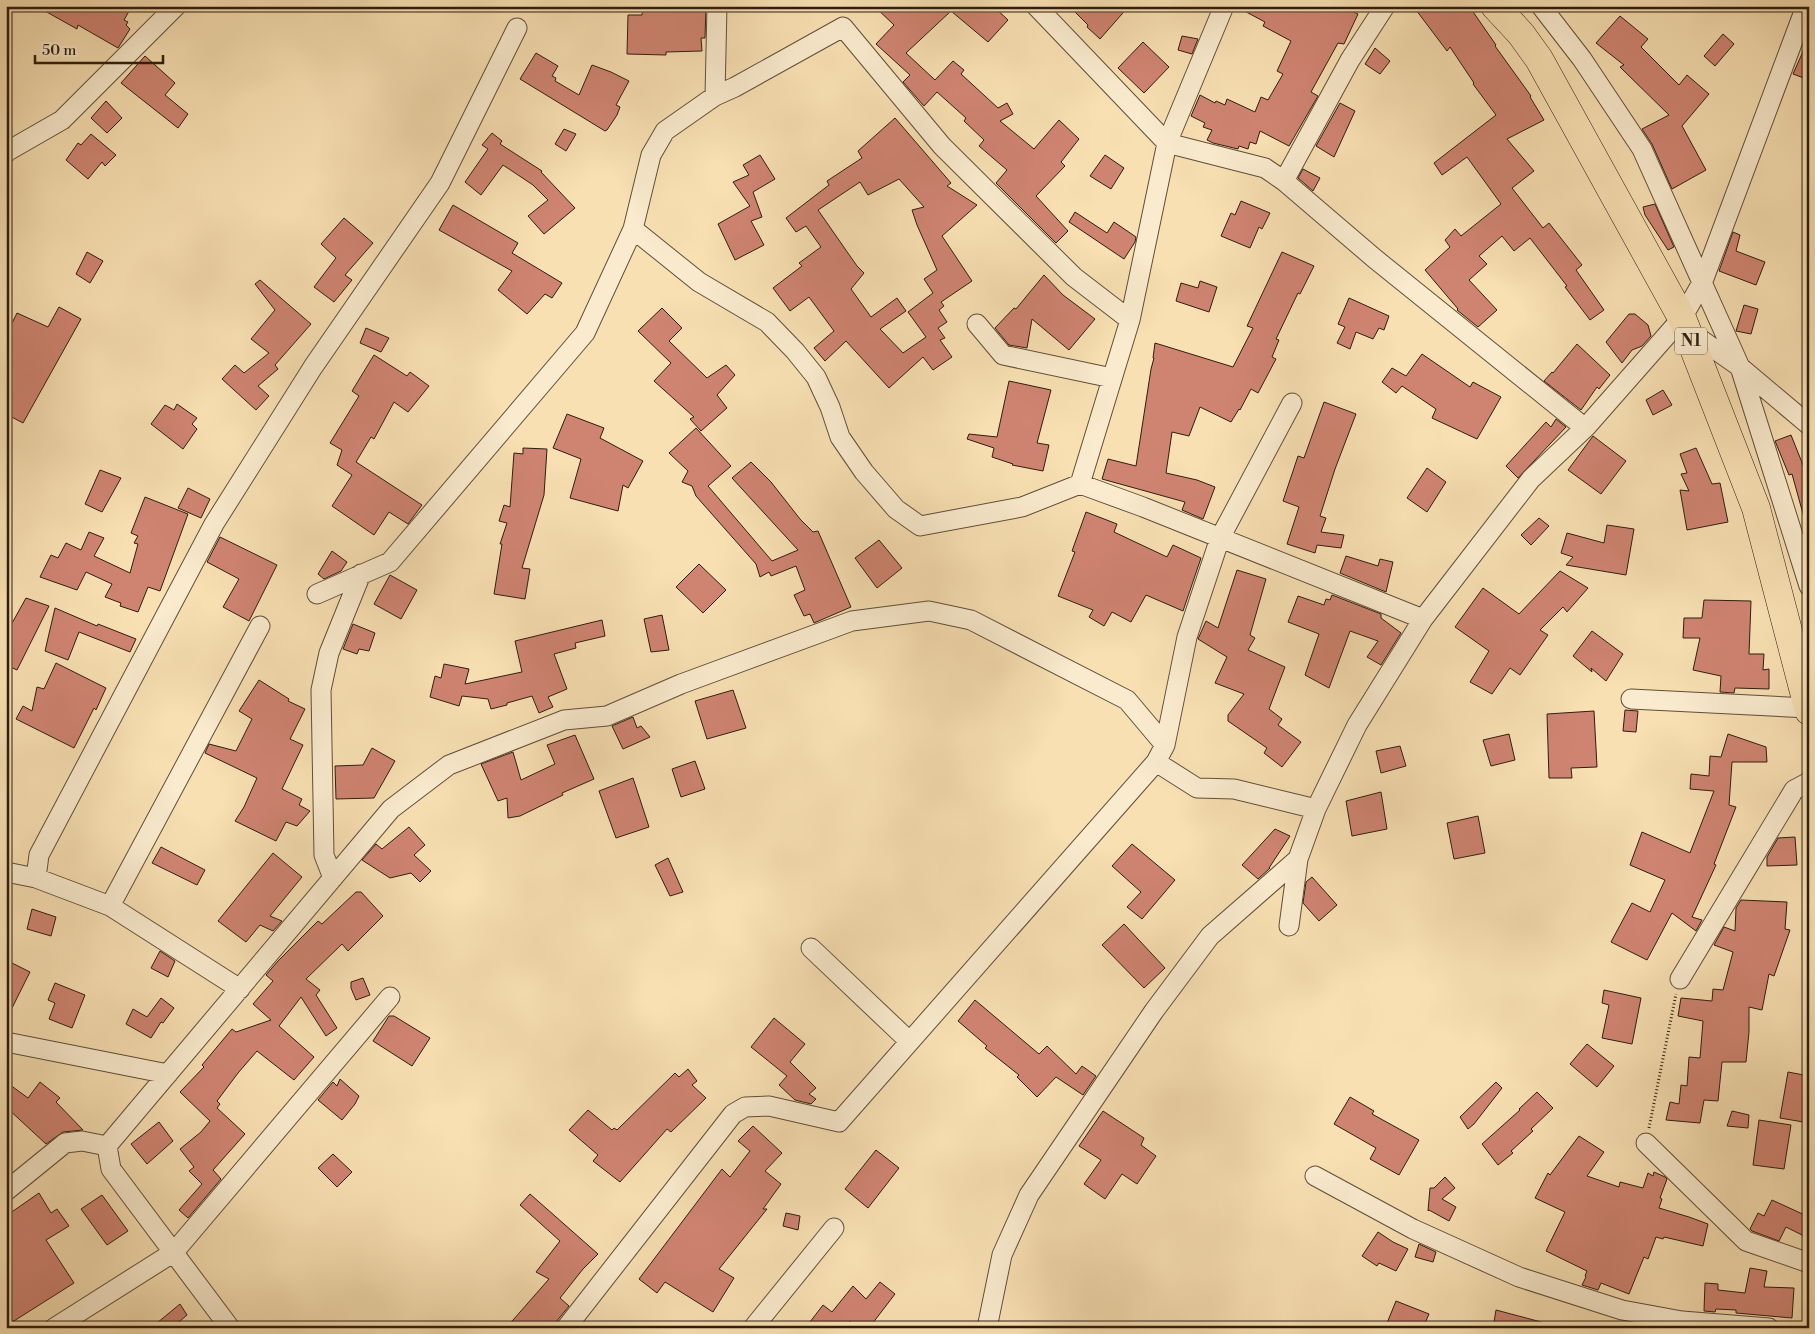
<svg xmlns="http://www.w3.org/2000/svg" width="1815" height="1334" viewBox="0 0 1815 1334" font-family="'Libre Bodoni',serif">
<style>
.building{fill:#cf8472;stroke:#2e1d10;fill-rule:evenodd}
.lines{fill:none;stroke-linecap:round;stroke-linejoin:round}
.minor-casing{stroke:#604e39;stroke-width:21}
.highway-casing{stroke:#2e1d10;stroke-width:29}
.path{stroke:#2e1d10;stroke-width:3;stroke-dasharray:1 2.5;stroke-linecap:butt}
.minor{stroke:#faebce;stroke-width:19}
.highway{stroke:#f8e0b3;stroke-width:28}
.labels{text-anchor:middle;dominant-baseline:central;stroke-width:4.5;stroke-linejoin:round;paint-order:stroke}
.shield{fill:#faebce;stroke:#6b5b49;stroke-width:1}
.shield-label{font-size:16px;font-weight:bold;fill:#2e1d10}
</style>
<rect width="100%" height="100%" fill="#f8e0b3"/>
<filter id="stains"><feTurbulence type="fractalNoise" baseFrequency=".004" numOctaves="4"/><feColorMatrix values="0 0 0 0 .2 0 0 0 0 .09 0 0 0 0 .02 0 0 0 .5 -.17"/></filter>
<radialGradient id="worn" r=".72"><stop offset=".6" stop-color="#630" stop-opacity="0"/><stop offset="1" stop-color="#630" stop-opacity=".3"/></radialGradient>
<path class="building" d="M36 6H132L124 20 128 22 126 25 130 29 118 48 78 25 77 29Z
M643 6H706L705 38H701L702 51 666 52V55L627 54 628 15H642Z
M874 6H993L1008 20 988 42 951 11 906 53 935 80 953 61 964 70 961 74 998 108 1007 103 1013 114 1000 121 1034 149 1059 120 1079 139 1061 162 1065 166 1036 196 1068 231 1056 243 996 183 1007 170 979 146 984 140 964 121 966 118 937 92 924 106 903 82 910 75 876 44 894 25Z
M1069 6H1129L1100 39 1087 27 1088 25Z
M1235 6H1341L1358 14 1344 44 1338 43 1311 92 1318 96 1289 146 1260 131 1256 144 1250 142 1248 149 1239 146 1238 149 1213 143 1207 140 1212 130 1203 127 1205 123 1191 116 1200 95 1215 103 1216 101 1225 105 1227 99 1255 112 1261 97 1268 100 1283 74 1277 71 1291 41 1263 26 1265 22Z
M1413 6H1469L1496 45 1495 46 1531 96 1530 97 1544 120 1507 139 1534 171 1512 188 1543 228 1549 223 1582 265 1576 270 1604 310 1590 320 1565 287 1567 286 1530 238 1514 251 1502 236 1479 256 1487 264 1469 280 1497 310 1478 327 1457 310 1458 309 1425 270 1450 247 1445 240 1455 229 1461 236 1501 204 1467 157 1442 175 1434 163 1496 115 1473 84 1474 83 1450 47 1447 51Z
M1620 16 1648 39 1641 47 1679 85 1687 75 1709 94 1682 126 1706 170 1672 189 1652 144 1642 129 1669 115 1620 67 1624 65 1596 43Z
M1723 34 1734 44 1715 66 1704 56Z
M1182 36 1198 39 1192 54 1178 50Z
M1809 38V80L1793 74Z
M1143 42 1169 67 1144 93 1118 68Z
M1375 48 1390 61 1380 74 1365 64Z
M536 53 558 66 552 76 556 78 555 81 579 95 592 65 611 72 629 81 616 105 620 107 617 115 607 130 605 131 520 79Z
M145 56 175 83 165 95 188 114 178 128 121 83Z
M106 101 122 118 107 133 91 118Z
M1340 103 1355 111 1334 157 1316 146Z
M895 118 951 183 947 186 977 205 942 236 972 281 941 302 944 306 939 310 947 322 938 328 945 338 940 340 952 357 933 370 923 357 889 388 846 341 825 361 814 348 834 331 809 297 790 311 773 288 802 266 799 263 821 247 806 226 796 232 786 218 829 185 827 181 862 158 858 151ZM899 179 924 207 912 210 917 225 937 270 924 279 933 293 908 312 926 337 903 353 880 329 906 311 897 298 871 317 851 289 864 273 857 266 818 210 860 182 868 195Z
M564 129 576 134 566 151 555 144Z
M492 133 502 141 500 144 542 171 541 172 575 208 544 234 528 216 548 200 533 185 503 165 481 195 465 182 488 149 482 145Z
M91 134 116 155 105 166 102 162 88 179 66 160 78 143 81 145Z
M760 155 775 179 753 192 762 217 751 221 764 245 735 260 718 224 750 206 733 182 749 175 743 165Z
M1105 155 1124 168 1111 189 1090 176Z
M1303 169 1320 178 1313 191 1298 178Z
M1241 201 1270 213 1262 229 1259 227 1250 248 1221 236 1231 213 1235 215Z
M1655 204 1674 247 1668 250 1645 215 1643 207Z
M453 205 518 243 512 253 562 283 552 298 545 294 527 314 498 290 512 271 439 230Z
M1075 212 1107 233 1114 222 1136 237 1135 242 1124 259 1069 222Z
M344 218 373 243 345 275 352 280 334 302 314 287 336 258 321 244Z
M1733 232 1740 235 1736 251 1765 262 1756 285 1719 271Z
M87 252 103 261 90 283 76 274Z
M1282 252 1314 266 1300 294 1298 293 1276 339 1279 340 1272 357 1276 359 1258 393 1251 389 1240 410 1239 409 1231 422 1200 407 1189 436 1172 432 1166 473 1197 480 1215 487 1203 519 1182 510 1185 502 1102 479 1108 459 1136 466 1151 369 1154 358H1153L1155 343 1233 367 1253 328 1247 326Z
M1044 275 1063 295 1095 319 1069 350 1032 319 1027 348 1009 345 995 328 1014 308 1016 309Z
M260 280 311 324 275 365 278 369 258 386 269 396 256 410 222 379 235 365 244 373 269 353 251 339 275 310 255 284Z
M1200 281 1217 287 1209 312 1176 301 1181 283 1198 288Z
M1349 298 1389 316 1384 330 1379 328 1373 339 1356 332 1350 349 1337 343 1345 327 1338 324Z
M1744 305 1758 309 1751 334 1736 331Z
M59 307 81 319 23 423 6 414V335L17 313 48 327Z
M662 308 682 328 669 341 707 378 726 365 735 375 717 395 727 408 701 431 690 419 694 417 654 381 671 363 638 331Z
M1629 314H1635L1648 325 1651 336 1642 346 1632 350 1622 363 1606 342Z
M366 328 389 338 381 352 360 343Z
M1577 344 1610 375 1599 389 1597 387 1581 410 1544 381 1552 372 1553 373Z
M1422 354 1470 387 1473 382 1501 397 1477 439 1432 418 1436 409 1402 386 1396 393 1382 382 1392 368 1406 376Z
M374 355 407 376 410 372 429 386 408 412 394 402 374 439 371 437 356 462 422 505 408 524 389 512 374 535 332 506 352 475 337 465 342 450 330 443 359 396 352 391Z
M1009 381 1051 390 1037 443 1049 445 1043 471 1012 465 1013 464 992 457 994 448 967 439 969 434 997 437Z
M1663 390 1672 405 1653 415 1646 400Z
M1324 402 1356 414 1335 469 1320 516 1326 518 1321 532 1344 535 1341 548 1317 545 1315 553 1287 544 1299 507 1283 501 1298 456 1304 458Z
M177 404 197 418 192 424 197 429 183 449 151 424 165 405 174 410Z
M567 414 604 428 600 438 643 461 628 488 623 485 618 511 570 498 581 459 553 448Z
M1556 419 1566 427 1518 478 1506 466 1546 422 1551 427Z
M696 428 731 466 708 486 772 561 798 550 732 478 751 462 771 482 800 519 813 532 818 531 851 607 814 623 810 614 804 616 794 595 805 590 796 566 771 576 769 572 760 577 756 564 696 496 692 486 682 482 688 471 669 453Z
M1791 435 1809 480V520L1805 521 1792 474 1789 475 1775 441Z
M1593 436 1626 461 1601 494 1568 470Z
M523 448 547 449 544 495 522 568 530 569 525 599 494 594 502 544H500L507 523 499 521 504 505 510 507 514 453 523 454Z
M1696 448 1712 484 1720 483 1728 522 1687 530 1680 490 1689 491 1681 474 1687 473 1680 454Z
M1427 468 1446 482 1427 512 1407 498Z
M100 470 121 478 102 512 85 504Z
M188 488 210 499 201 518 178 508Z
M145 497 188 514 160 591 148 587 138 612 120 606 121 603 105 597 112 584 86 572 77 590 40 577 51 555 58 558 66 543 81 550 89 532 104 538 94 556 130 573 138 544 134 543 138 536 131 533Z
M1086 512 1117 524 1114 532 1167 557 1173 545 1201 558 1183 611 1146 595 1131 622 1112 612 1104 626 1089 617 1093 610 1058 596 1075 552 1072 551Z
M1539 518 1549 526 1531 545 1521 535Z
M1607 525 1634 529 1626 575 1566 565 1573 557 1561 553 1567 533 1604 543Z
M220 537 277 565 249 621 223 607 239 579 207 562Z
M879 540 902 568 877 588 855 558Z
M332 551 347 562 341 571 324 579 318 574Z
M1346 556 1378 566 1380 559 1393 562 1386 592 1340 573Z
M699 564 726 590 703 613 676 587Z
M1237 570 1266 579 1250 635 1255 638 1248 650 1285 667 1269 709 1282 719 1278 725 1301 742 1282 767 1264 753 1267 748 1228 721V715L1244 694 1215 683 1227 657 1198 639 1206 621 1218 628Z
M1560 571 1588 588 1567 612 1563 607 1540 630 1548 635 1520 675 1510 668 1492 694 1470 682 1489 651 1455 627 1483 588 1519 614Z
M390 575 417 590 401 619 374 604Z
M1332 595 1381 614V618L1401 633 1381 665 1367 657 1378 641 1350 631 1329 688 1305 675 1319 634 1288 622 1298 596 1324 605 1326 599 1330 600Z
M26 598 49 606 17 670 6 665V634Z
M1704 600 1751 601 1749 654H1764L1763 670 1769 669V689L1735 688 1734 693 1720 692 1721 676 1693 670 1700 638H1683L1684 618H1702Z
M55 608 97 626 98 624 136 639 130 652 79 632 68 660 45 651Z
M662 615 669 650 651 652 644 619Z
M602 620 605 636 575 643 576 648 554 654 567 689 548 697 553 707 539 713 532 696 507 703V705L491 709 488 699 462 696 459 706 430 697 435 676 441 678 444 664 469 669 465 684 522 672 515 641Z
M353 624 375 633 369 651 359 649 357 654 343 649Z
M1592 631 1623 654 1606 681 1591 668 1592 672 1573 656Z
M56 663 106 688 96 710 94 708 74 748 16 719 23 706 32 711 37 687 44 689Z
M259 680 289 699 288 701 305 709 290 739 303 745 282 789 302 799 299 805 310 811 297 826 286 822 276 841 235 821 244 807 257 778 205 753 209 744 236 751 252 719 239 711Z
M733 690 746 728 707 739 695 701Z
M1625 710 1638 711 1636 732 1623 731Z
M1594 711 1597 767 1571 768 1572 778H1549L1547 714Z
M633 717 637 728 641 726 650 737 623 749 612 726Z
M1509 734 1515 760 1491 766 1483 740Z
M1728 734 1766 747 1767 762H1732L1729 805 1736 807 1714 864 1716 865 1692 917 1702 920 1696 931 1672 913 1647 960 1611 942 1632 903 1650 912 1665 880 1630 865 1642 832 1690 853 1714 791 1690 789 1691 774 1709 776 1710 756 1721 757Z
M575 735 594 779 562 793 563 795 520 816 508 818 507 798 498 801 481 764 513 752 521 780 555 764 547 745Z
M1400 746 1406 766 1381 773 1376 751Z
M372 748 395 761 374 798 336 799 335 766 363 765Z
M695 761 705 789 681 797 672 769Z
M633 778 649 827 616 838 599 791Z
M1381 792 1387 829 1352 836 1346 801Z
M1478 816 1485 853 1454 859 1447 823Z
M409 827 425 845 414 855 431 871 420 882 411 873 390 878 362 860 376 844 382 849Z
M1275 829 1290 836 1269 868H1270L1258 879 1242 865Z
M1795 837 1797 865 1767 866V857L1778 838Z
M1132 844 1175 880 1142 919 1127 907 1141 892 1112 866Z
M161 847 205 870 197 885 152 863Z
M273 853 302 877 270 916 282 921 273 931 260 925 246 942 218 921Z
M668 858 683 892 670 896 655 865Z
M1312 877 1337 905 1319 921 1303 903 1306 882Z
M356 892H361L383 916 348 951 342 944 306 979 320 990 316 995 337 1028 326 1036 301 997 279 1026 314 1057 294 1080 257 1051 238 1073 217 1101 220 1104 217 1108 245 1134 213 1170 221 1179 188 1218 179 1210 202 1184 189 1171 194 1167 180 1149 201 1132 210 1121 180 1092 204 1067 202 1065 232 1029 236 1032 271 1020 253 1004 273 981 266 975 278 961 318 921 322 924Z
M1741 900 1787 902 1785 929 1790 930 1774 976 1769 974 1762 1010 1749 1007V1032L1746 1062H1722L1718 1101 1704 1100 1700 1123 1666 1120 1670 1102 1679 1104 1681 1085 1687 1086 1689 1057 1700 1058 1703 1021 1678 1016 1681 998 1712 1001 1713 989 1723 990 1733 952 1714 945 1724 927 1735 931 1736 908Z
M32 909 56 917 51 936 27 929Z
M1124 924 1165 968 1144 988 1102 945Z
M160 951 175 961 168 977 151 968Z
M6 960 30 972 6 1020Z
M363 978 370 995 356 1000 351 988V982Z
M55 983 85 995 72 1028 49 1019 55 1003 48 1000Z
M1604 990 1641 998 1632 1044 1602 1038 1609 1005 1602 1003Z
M161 998 174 1008 163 1023 161 1022 151 1038 126 1024 133 1009 147 1017Z
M975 1000 1039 1054 1047 1046 1076 1074 1082 1066 1096 1076 1083 1095 1056 1077 1037 1097 1017 1077 1019 1075 985 1048 987 1046 958 1021Z
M389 1016H394L430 1038 412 1066 373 1041Z
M774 1018 805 1044 790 1062 816 1088 809 1094 816 1099 811 1104 795 1100 779 1085 787 1076 751 1047Z
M1587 1044 1614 1066 1597 1087 1570 1064Z
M688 1069 697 1081 692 1085 706 1098 671 1132 667 1129 620 1182 593 1161 598 1155 569 1130 588 1110 612 1130 614 1128 617 1130 675 1073 679 1077Z
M1788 1072 1809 1076V1123L1780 1118Z
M340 1079 359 1096 355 1104 342 1120 318 1100 333 1082 337 1086Z
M6 1082 28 1098 40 1082 60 1098 56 1102 83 1130 63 1132 46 1144 6 1107Z
M1496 1082 1502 1088 1474 1124 1468 1129 1460 1117Z
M1537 1092 1553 1108 1531 1129 1533 1131 1511 1151 1513 1153 1498 1165 1482 1144 1520 1110 1519 1109Z
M1350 1097 1374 1111 1372 1114 1419 1140 1399 1175 1370 1159 1376 1148 1334 1124Z
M1103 1111 1144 1138 1141 1145 1156 1156 1137 1184 1122 1174 1105 1199 1084 1184 1101 1160 1079 1146Z
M1732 1111 1749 1115 1748 1128 1727 1126Z
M1759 1120 1791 1125 1784 1169 1753 1165Z
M159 1122 173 1141 147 1164 131 1144Z
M753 1126 782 1153 765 1171 781 1184 763 1209H767L719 1269 734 1278 713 1312 665 1282 657 1293 639 1279 722 1169 730 1177 750 1151 738 1141Z
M1579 1136 1604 1152 1587 1176 1619 1187 1620 1182 1643 1188 1648 1173 1653 1176 1654 1172 1665 1177 1667 1179 1660 1198 1662 1199 1659 1208 1689 1217 1708 1224 1703 1246 1664 1237 1663 1239 1656 1237 1648 1259 1644 1257 1629 1294 1601 1283 1598 1290 1582 1285 1586 1277 1585 1276 1587 1271 1546 1251 1565 1212 1535 1198 1548 1173 1550 1175Z
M876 1150 899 1168 868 1208 845 1189Z
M333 1154 352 1172 337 1187 318 1168Z
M1445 1177 1455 1188 1442 1199 1456 1207 1449 1221 1429 1210 1428 1211 1430 1188H1434Z
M39 1193 51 1213 57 1209 69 1226 46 1240 74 1283 6 1326V1216Z
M530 1194 598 1254 583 1269 560 1298 569 1306 551 1328H506L549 1279 536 1272 560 1241 520 1205Z
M102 1195 128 1231 107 1245 81 1209Z
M1772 1200 1809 1217V1225L1804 1236 1786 1227 1779 1241 1752 1231 1750 1229 1758 1213 1764 1216Z
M786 1213 800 1216 798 1230 783 1226Z
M1378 1232 1393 1242 1408 1249 1396 1271 1379 1263 1377 1266 1362 1256Z
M1419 1244 1436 1252 1433 1262 1415 1257Z
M1750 1268 1767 1271 1764 1287 1794 1288 1792 1318 1736 1313V1310L1716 1309 1715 1312 1704 1311 1705 1283 1718 1284V1290L1745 1293Z
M880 1282 895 1294 869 1328H857L850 1321 846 1328H818L810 1322 823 1305 832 1312 853 1286 866 1299Z
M1396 1301 1429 1314 1423 1328H1385Z
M180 1304 187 1315 172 1328H151Z
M1496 1310 1545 1323V1328H1493Z"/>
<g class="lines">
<defs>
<path id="minor" d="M1036 6 1167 143 1265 168 1284 181 1374 258 1585 428
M1541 6 1582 59 1642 149 1740 367 1809 586
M715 96 735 87 843 27 942 146 1074 277 1130 320
M6 153 8 151 62 120 176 6
M1284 181 1350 60 1385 6
M633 229 699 282 767 322 795 351 816 377 830 407 840 437 864 472 896 509 920 526 1022 507 1080 484 1143 507 1423 619
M977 324 1003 355 1112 378
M1686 329 1740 367 1809 425
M1080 484 1130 320 1167 143 1224 6
M317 594 390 562 585 333 633 229 651 155 665 131 715 96 717 6
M1631 699 1808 708
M1165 745 1187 637 1220 538 1292 403
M1156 762 1197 788 1234 789 1316 809
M6 872 36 878 110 906 240 989
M36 878 39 855 214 524 313 367 440 183 517 28
M333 878 324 855 321 690 329 653 361 574
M110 906 260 626
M1289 926 1298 859 1316 809 1357 725 1423 619 1531 479 1587 426 1682 318 1703 281 1806 6
M811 948 909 1041
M1680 979 1794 790 1809 782
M6 1042 168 1074
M1646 1143 1746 1241 1809 1263
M1315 1176 1413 1229 1519 1277 1622 1310 1682 1321 1769 1328
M6 1191 65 1143 82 1141 107 1146
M54 1328 174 1252 390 997
M230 1328 111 1169 107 1146 391 809 449 765 564 720 607 716 681 684 852 621 929 611 971 620 1127 700 1165 745 1156 762 839 1122 769 1106 745 1107 733 1114 566 1328
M753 1328 834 1228
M987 1328 1002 1255 1029 1195 1154 1011 1210 936 1298 859"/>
<path id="highway" d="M1495 6 1521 34 1539 59 1682 318 1756 508 1809 711"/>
</defs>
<use href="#minor" class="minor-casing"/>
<use href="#highway" class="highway-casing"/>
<path class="path" d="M1649 1128 1676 994"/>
<use href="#minor" class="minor"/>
<use href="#highway" class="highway"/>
</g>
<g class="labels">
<rect class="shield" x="1675" y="327.5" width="32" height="27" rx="4"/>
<g class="shield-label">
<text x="1691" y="341">N1</text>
</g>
</g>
<rect width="1815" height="1334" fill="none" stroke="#f8e0b3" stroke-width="25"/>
<rect x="8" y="8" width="1800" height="1319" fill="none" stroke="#2e1d10" stroke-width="2.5"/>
<rect x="12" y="12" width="1790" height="1309" fill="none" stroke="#2e1d10"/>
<path d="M35 55v8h128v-8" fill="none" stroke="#2e1d10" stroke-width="2.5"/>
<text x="42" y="55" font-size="15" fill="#2e1d10" stroke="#faebce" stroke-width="4" paint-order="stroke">50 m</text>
<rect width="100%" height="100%" filter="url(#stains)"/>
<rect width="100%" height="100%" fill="url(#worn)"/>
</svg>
